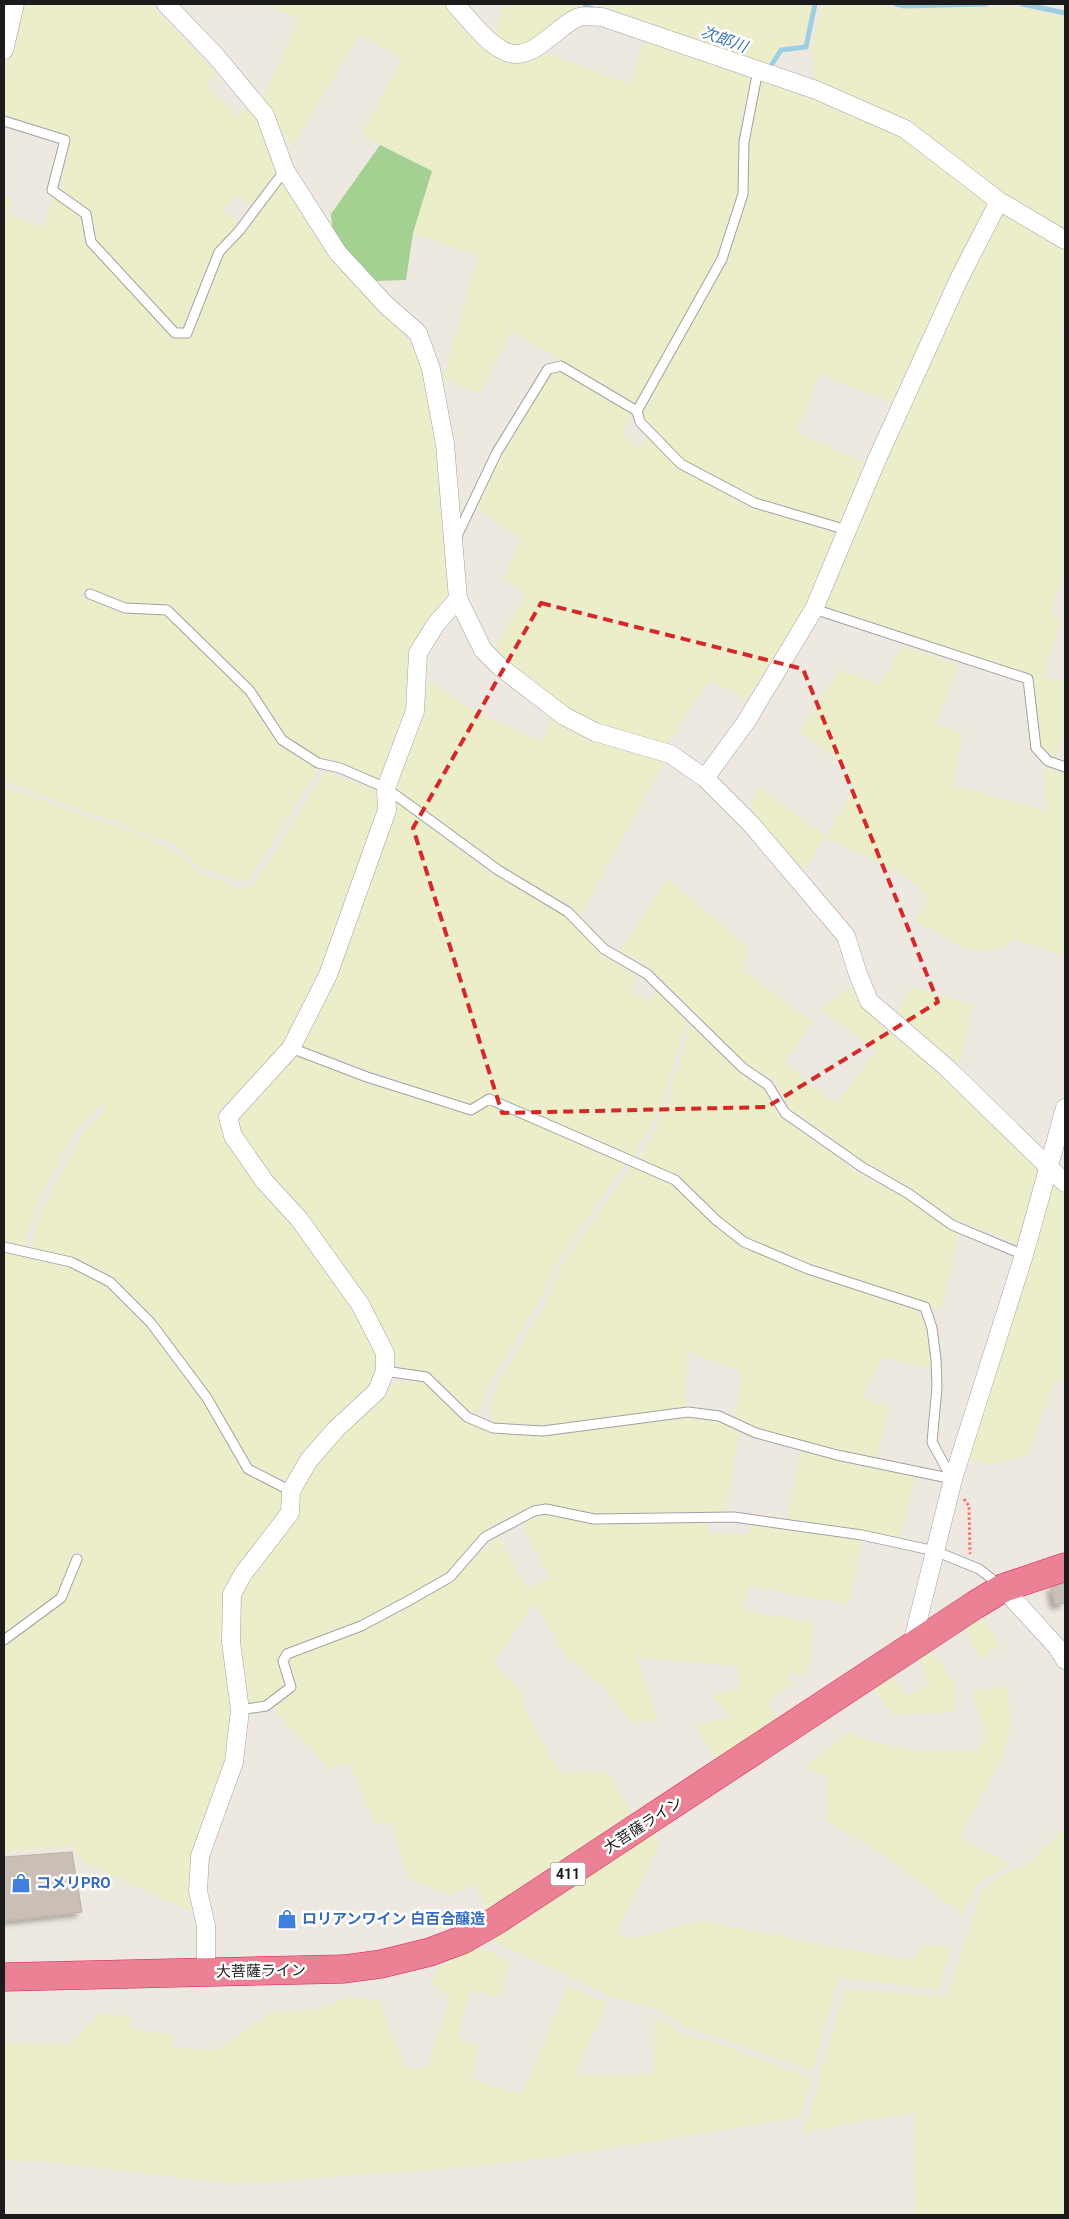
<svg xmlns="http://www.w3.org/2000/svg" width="1069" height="2219" viewBox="0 0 1069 2219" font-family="Roboto,'Noto Sans JP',sans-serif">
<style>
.farmland{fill:#eceec9}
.forest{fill:#a4d092}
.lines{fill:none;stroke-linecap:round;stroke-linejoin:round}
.stream{stroke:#9dd0df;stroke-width:5}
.building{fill:#cabfb6;stroke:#c0afa2;filter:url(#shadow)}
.lane-casing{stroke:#a2a2a2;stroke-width:11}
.street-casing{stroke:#a2a2a2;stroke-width:19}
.highway-casing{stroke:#e0195c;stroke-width:29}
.path{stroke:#ff7160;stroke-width:3;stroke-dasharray:2.5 2.5;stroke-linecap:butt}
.lane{stroke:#fff;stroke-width:9}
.street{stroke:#fff;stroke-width:18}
.highway{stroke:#eb8195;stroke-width:28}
.marked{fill:none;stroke:#d62828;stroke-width:4;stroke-dasharray:10 6;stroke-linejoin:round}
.labels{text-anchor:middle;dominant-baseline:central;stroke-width:5;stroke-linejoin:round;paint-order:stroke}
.shield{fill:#fff;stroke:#5f5f5f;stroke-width:1}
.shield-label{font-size:14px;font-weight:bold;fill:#1b1b1b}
.street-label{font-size:15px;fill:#1b1b1b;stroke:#fff}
.shop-label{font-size:15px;font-weight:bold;fill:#366cbe;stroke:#fff;text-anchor:start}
.water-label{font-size:16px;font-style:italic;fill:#4379b0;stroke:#fff}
</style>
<defs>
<filter id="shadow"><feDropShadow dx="-4.5" dy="4.5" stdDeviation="2.5" flood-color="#0004"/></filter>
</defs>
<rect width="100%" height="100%" fill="#eee9e0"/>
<path class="farmland" d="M22 4H150L216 72 207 86 239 116 244 108 260 120 281 171 252 205 236 196 222 210 240 223 213 255 184 325 175 328 94 238 90 209 62 190 70 137 4 114V78Z
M264 4H445L485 46 502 58 552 55 630 84 645 37 752 74 738 136V193L719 256 636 403 511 331 480 393 443 379 478 256 413 233 432 171 361 135 402 58 359 35 292 148 263 97 299 19Z
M503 4H574V9L533 44 504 47 495 37Z
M597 4H812L802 42 781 47 768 65Z
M822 4H874L903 9 1018 7 1065 17V225L1061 231 815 84 812 51Z
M762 79 842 108 908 138 989 204 894 404 820 374 796 433 867 463 844 526 758 499 684 460 646 420 642 410 727 260 748 195 747 143Z
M283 179 320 244 404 333 419 359 432 418 452 597 437 611 411 704 382 780 336 762 323 760 284 735 253 688 171 605H126L85 589 82 596 115 610 166 615 246 693 281 744 318 770 249 880 237 881 198 867 177 845 4 781V196L14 200 9 215 43 227 53 197 82 217 86 244 173 338 191 337 224 254Z
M1000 212 1065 250V319L1059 334 1065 338V563L1051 616 1061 619 1044 676 1065 682V726L1056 757 1041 747 1032 676 824 606 887 450Z
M549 372H562L627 408 631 419 621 434 639 448 648 436 681 469 751 507 839 534 808 608 746 700 710 680 667 745 596 728 566 708 493 651 526 594 503 579 521 538 477 509 498 462Z
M902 646 958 665 936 724 962 733 953 785 1047 812 1045 767 1065 774V957L1014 939 1002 949 969 951 914 920 929 897 901 873 826 837 804 869 748 812 759 787 826 836 854 788 847 766 799 732 840 670 881 684Z
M425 680 477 712 541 742 553 720 576 733 665 761 579 918 541 890 500 867 393 787 424 716Z
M325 772 380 792V810L340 932 285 1046 219 1121 223 1134 291 1218 366 1328 378 1351V1372L368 1390 288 1485 252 1464 210 1395 141 1305 104 1275 78 1261 30 1248 41 1212 82 1134 107 1109 101 1104 76 1131 41 1195 24 1247 4 1243V787L149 838 178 854 197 871 237 888 253 886Z
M398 801 486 871 560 912 596 949 637 977 631 991 650 1001 657 991 688 1018 662 1105 633 1156 489 1094 469 1106 299 1045 325 1001Z
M667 878 748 948 744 971 813 1022 784 1063 836 1104 877 1051 820 1009 850 987 883 1027 957 1084 1039 1167 1020 1244 954 1219 909 1187 867 1163 789 1107 776 1080 746 1064 652 969 620 950Z
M912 987 972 1005 960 1064 896 1015Z
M691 1023 743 1076 763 1088 783 1119 865 1178 912 1200 959 1233 941 1310 804 1262 746 1238 717 1216 678 1178 639 1160 666 1107Z
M293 1054 471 1114 491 1104 625 1163 554 1267 541 1299 492 1379 477 1416 428 1372 400 1367 363 1301 236 1132 234 1118Z
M631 1166 682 1192 728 1237 752 1251 915 1310 926 1321 933 1368 883 1358 862 1397 889 1406 877 1459 779 1435 735 1419 742 1372 687 1351 686 1408 543 1427 493 1424 490 1407 497 1384 547 1301 558 1271Z
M1051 1182 1065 1196V1381L1056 1379 1027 1455 990 1465 969 1458Z
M4 1250 61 1263 114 1291 139 1315 203 1399 245 1471 289 1496 282 1518 229 1598 236 1720 196 1868 197 1914 85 1863 72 1846 4 1851V1646L63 1601 81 1562 82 1552 74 1550 66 1578 56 1596 19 1621 4 1637Z
M418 1381 431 1387 464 1420 494 1432 686 1415 715 1420 739 1431 726 1512 592 1515 548 1506 482 1534 450 1572 363 1622 280 1653 287 1686 267 1701 243 1705 235 1604 268 1550 312 1464 378 1397 398 1382Z
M801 1451 915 1476 900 1539 787 1519Z
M545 1515 599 1523 707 1521 709 1533 749 1534 751 1524 862 1539 848 1604 748 1586 743 1610 814 1623 808 1675 788 1674 792 1685 768 1702 779 1722 718 1763 696 1725 730 1718 712 1695 741 1688 736 1666 636 1657 657 1721 631 1722 604 1686 567 1657 534 1603 493 1663 521 1690 525 1712 560 1773 607 1772 632 1813 488 1910 472 1884 450 1895 410 1879 390 1822 376 1825 349 1763 330 1770 272 1707 295 1689 288 1662 292 1655 363 1630 457 1577 498 1536 527 1589 550 1578 521 1525Z
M982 1616 1000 1646 980 1659 963 1628Z
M929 1649 954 1682 955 1712 894 1715 873 1689 891 1676 907 1696 931 1684 918 1659Z
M1007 1687 1011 1727 999 1765 959 1837 1010 1864 977 1885 962 1914 880 1852 825 1820 829 1779 804 1767 847 1733 878 1743 920 1751 970 1750 977 1753 986 1734 971 1690Z
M1065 1827V2215H916L914 2112 804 2132 845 1988 946 1997 981 1892 996 1878 1031 1861Z
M654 1831 659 1844 616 1933 631 1939 699 1921 911 1961 924 1944 951 1948 938 1990 839 1977 813 2071 714 2036 691 2030 657 2009 609 1996 490 1939Z
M480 1947 510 1962 500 1997 470 1990 457 2039 478 2046 472 2080 522 2094 568 1986 607 2003 574 2075 654 2074 655 2017 686 2035 713 2042 811 2078 801 2117 549 2158 457 2168 237 2184 49 2162 4 2160V2042L70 2045 99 2013 130 2017 131 2029 175 2035 172 2048 217 2050 272 2012 319 2009 346 1997 379 2000 405 2068H426L451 1997 431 1984 440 1965Z"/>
<path class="forest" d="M380 145 432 171 413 233 406 280 376 281 333 236 331 214Z"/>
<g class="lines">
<path class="stream" d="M585 4 586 7 593 9
M896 4 904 6 986 4
M1022 4 1065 13
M769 69 781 50 806 47 815 4"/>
</g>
<path class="building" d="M1065 1583V1603L1055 1605 1051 1587Z
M72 1852 82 1912 4 1921V1857Z"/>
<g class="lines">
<defs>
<path id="lane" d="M4 121 65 140 52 190 86 214 91 242 175 333H187L219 252 239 231 285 170
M637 411 722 259 743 194 744 142 758 70
M456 538 497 452 548 369 561 366 637 411 640 422 681 464 755 503 847 530
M90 594 125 608 167 610 250 691 282 740 318 763 340 768 386 788 498 870 568 912 604 949 647 974 743 1068 768 1085 785 1113 862 1167 909 1194 952 1225 1024 1255
M814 609 1028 679 1036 748 1048 761 1065 767
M291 1048 367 1077 471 1110 489 1099 675 1180 716 1220 744 1242 808 1269 925 1307 932 1328 936 1359 937 1387 932 1442 952 1479
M4 1247 71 1262 110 1282 151 1323 207 1398 248 1469 291 1491
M385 1371 426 1377 467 1417 493 1428 543 1431 688 1412 719 1416 756 1433 837 1455 953 1479
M4 1640 61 1598 77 1559
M240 1710 266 1706 291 1687 283 1661 287 1654 361 1626 408 1601 450 1577 485 1537 534 1511 546 1509 594 1519 734 1517 862 1535 935 1551 979 1569 1001 1586"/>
<path id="street" d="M166 4 215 55 265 115 285 170 338 253 386 305 418 333 431 369 445 444 458 599 483 650 499 666 564 716 595 732 670 754 705 778 751 824 846 936 858 974 869 1001 946 1067 1065 1183
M455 4C469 19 484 40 502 50 531 67 555 26 579 17 585 15 595 17 602 17L816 90 905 129 999 201 1065 240
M4 50 15 4
M705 778 746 722 814 609 878 457 959 279 999 201
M1003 1588 1057 1647 1065 1660
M911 1648 953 1479 1024 1255 1065 1108
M206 1972V1926L198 1891 200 1856 234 1762 240 1710 231 1642 232 1594 243 1574 290 1513 291 1491 309 1460 336 1429 377 1391 385 1371V1353L360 1304 299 1219 265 1182 233 1136 228 1117 291 1048 328 975 387 810 386 788 415 711 418 653 436 624 458 599"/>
<path id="highway" d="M4 1977 344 1969 381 1964 430 1952 462 1940 497 1920 975 1605 1003 1588 1065 1567"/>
</defs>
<use href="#lane" class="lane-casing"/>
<use href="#street" class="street-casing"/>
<use href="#highway" class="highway-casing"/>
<path class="path" d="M964 1499 969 1506 970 1554"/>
<use href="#lane" class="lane"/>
<use href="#street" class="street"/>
<use href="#highway" class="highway"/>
</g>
<path class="marked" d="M541 603 803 669 938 1002 767 1107 502 1113 413 828Z"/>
<defs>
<symbol id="shop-bare" viewBox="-9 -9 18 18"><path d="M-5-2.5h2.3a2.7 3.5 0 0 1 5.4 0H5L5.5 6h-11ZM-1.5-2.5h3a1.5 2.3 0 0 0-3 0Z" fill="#3f7fe0" stroke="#fff" stroke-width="2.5" paint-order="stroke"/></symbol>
</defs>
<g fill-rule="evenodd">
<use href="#shop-bare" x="7" y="1869" width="28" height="28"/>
<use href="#shop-bare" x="273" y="1905" width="28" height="28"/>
</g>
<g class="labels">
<rect class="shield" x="550.5" y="1862.5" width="35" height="23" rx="4"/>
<g class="shield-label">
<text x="568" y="1874">411</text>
</g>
<g class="street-label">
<text transform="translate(643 1825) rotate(-33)">大菩薩ライン</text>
<text transform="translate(261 1971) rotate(-1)">大菩薩ライン</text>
</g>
<g class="shop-label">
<text x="36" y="1883">コメリPRO</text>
<text x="302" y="1919">ロリアンワイン 白百合醸造</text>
</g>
<g class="water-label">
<text transform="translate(724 39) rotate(20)">次郎川</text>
</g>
</g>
<rect width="1069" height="2219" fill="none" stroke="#1b1b1b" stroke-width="10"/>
</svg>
